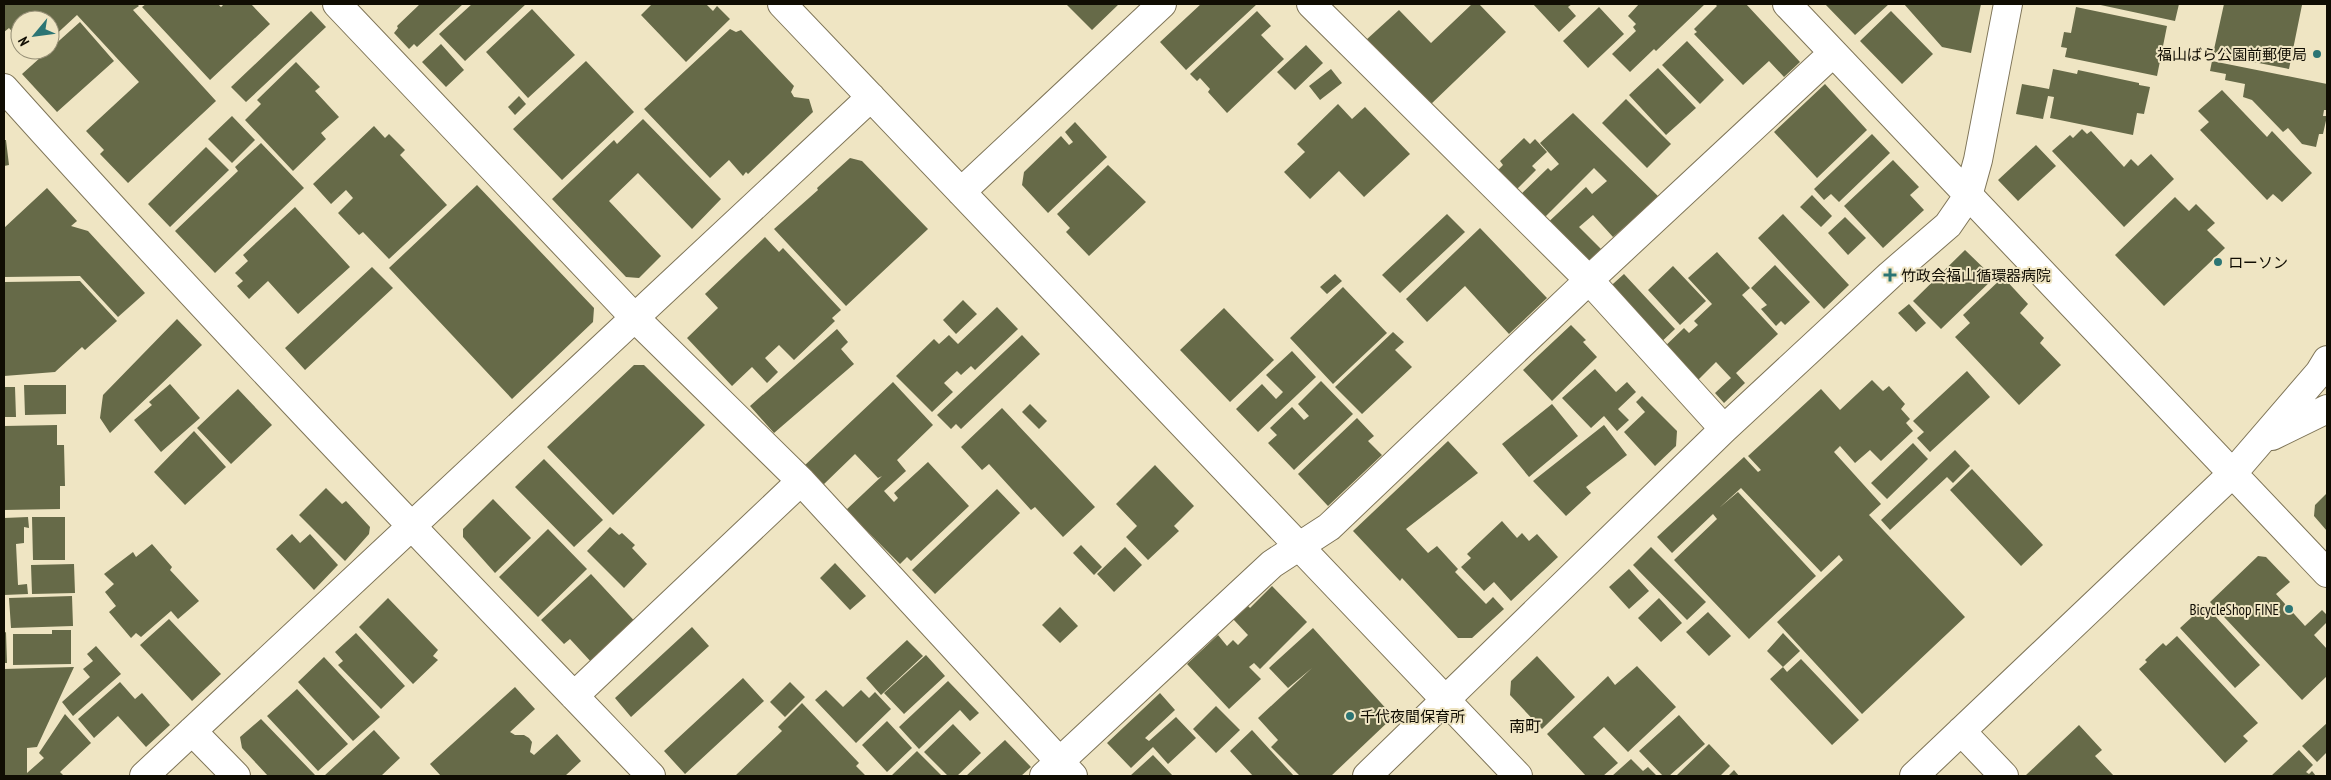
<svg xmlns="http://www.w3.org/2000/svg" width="2331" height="780" viewBox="0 0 2331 780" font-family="'PT Sans Narrow','Noto Sans JP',sans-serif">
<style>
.building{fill:#666a48}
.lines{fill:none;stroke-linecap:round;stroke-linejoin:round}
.minor-casing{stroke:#7e7457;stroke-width:30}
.minor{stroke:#fff;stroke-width:28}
.poi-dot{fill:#2c7574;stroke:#efe5c3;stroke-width:2}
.labels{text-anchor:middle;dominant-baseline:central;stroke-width:4;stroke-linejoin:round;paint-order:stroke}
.poi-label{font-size:15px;fill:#100d03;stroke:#efe5c3;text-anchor:start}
.neighbourhood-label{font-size:16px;fill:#100d03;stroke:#efe5c3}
</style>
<rect width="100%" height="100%" fill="#efe5c3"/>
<path class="building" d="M4 4H137L139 6 133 10 216 101 128 183 100 154 104 150 86 131 139 82 77 15 50 40V20H20V40L9 28 4 32Z
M146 4H218L221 7 224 4H251L270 24 210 80 142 7Z
M420 4H463L417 47 414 44 409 49 394 33 398 28 397 26Z
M472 4H526L465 61 439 34Z
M652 4H706L713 11 717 6 730 19 686 62 641 15Z
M1066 4H1119L1092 30Z
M1201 4H1257L1186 70 1160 42Z
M1472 4H1479L1506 32 1429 106 1366 40 1399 10 1431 43Z
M1533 4H1572L1568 7 1576 16 1559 32Z
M1639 4H1705L1656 51 1654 49 1630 72 1612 54 1636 31 1633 27 1636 24 1628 16Z
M1715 4H1746L1800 62 1784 77 1769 61 1743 85 1694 34 1697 32 1694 29 1717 6Z
M1825 4H1889L1855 35Z
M1904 4H1981L1971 53 1942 47Z
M2096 4H2179L2175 21Z
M2224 4 2302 5 2289 69 2213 54Z
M1599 7 1624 34 1588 68 1563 41Z
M2076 7 2167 26 2157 76 2065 57 2067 48 2061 47 2064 32 2071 33Z
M532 9 575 55 528 98 486 52Z
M311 11 326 27 246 102 231 87Z
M1257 11 1271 26 1261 35 1284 59 1227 113 1208 92 1210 89 1200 78 1197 81 1190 74Z
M1891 11 1933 54 1902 84 1860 41Z
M80 22 114 61 57 112 22 74Z
M730 29 736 32 741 30 794 86 791 92 794 97 809 99 813 112 748 174 746 172 743 176 729 160 710 178 644 109Z
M1687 41 1724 80 1700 104 1662 65Z
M441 44 464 70 446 87 422 62Z
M1306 45 1323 63 1295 90 1277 72Z
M586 61 634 112 562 180 513 129Z
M2212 61 2327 84V110H2324L2323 116H2327L2323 134H2319L2316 147 2302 144 2288 128 2283 132 2252 100 2243 97 2245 84 2225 80 2226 74 2210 71Z
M296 62 320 87 315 91 339 117 321 133 326 139 293 171 245 120 261 104 257 100Z
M1658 68 1696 108 1666 135 1629 95Z
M1331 69 1342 83 1320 100 1309 86Z
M2053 69 2077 74 2078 70 2139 83V85L2150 87 2144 114 2137 113 2133 135 2050 118 2054 97 2048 96 2043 119 2016 114 2022 84 2049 89Z
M1825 84 1867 130 1817 178 1774 132Z
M2222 90 2267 137 2272 131 2312 173 2282 202 2273 194 2267 200 2200 130 2209 122 2198 111Z
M519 96 526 104 515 115 508 107Z
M1626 99 1671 144 1647 168 1602 123Z
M1338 104 1352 119 1365 107 1410 154 1364 197 1339 171 1310 199 1284 172 1305 152 1297 144Z
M1573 113 1659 197 1613 237 1593 215 1579 227 1601 249 1581 269 1542 228 1586 187 1592 194 1607 181 1594 168 1538 224 1515 200 1548 168 1551 171 1559 164 1540 143Z
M232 116 255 140 232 163 208 139Z
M643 119 721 199 692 229 638 173 609 201 661 256 639 278 626 277 552 199 614 140 617 144Z
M1075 122 1107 157 1048 213 1022 185 1024 172 1061 136 1069 145 1073 142 1065 132Z
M374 126 385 138 389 134 405 150 400 155 447 205 389 259 363 232 359 235 338 213 353 198 346 190 331 204 313 184Z
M2082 129 2087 134 2091 131 2124 167 2131 159 2138 166 2151 154 2174 179 2124 227 2052 151 2070 135 2073 138Z
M1872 134 1890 153 1839 202 1831 194 1824 200 1814 189Z
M1524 138 1530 144 1535 139 1547 152 1532 166 1536 170 1512 194 1493 175 1503 165 1500 161Z
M4 140H6L9 165 4 166Z
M261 143 304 188 215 273 175 231 238 171 235 167Z
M2036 145 2056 166 2018 201 1998 180Z
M206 147 229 170 170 227 148 204Z
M850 158 862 161 928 229 846 306 774 229 818 190 817 188Z
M1893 160 1919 187 1910 195 1924 210 1883 248 1844 206Z
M1108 165 1146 202 1089 256 1066 232 1070 228 1057 214Z
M477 185 594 308 593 322 512 399 389 268Z
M47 188 77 221 71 226 88 231 145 293 118 317 80 276 4 277V228Z
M1812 195 1832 216 1821 227 1800 207Z
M2175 197 2189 211 2196 204 2215 223 2207 230 2225 248 2164 306 2115 255Z
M295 207 350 267 298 314 268 281 249 299 237 286 243 281 235 273 248 261 243 255Z
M1447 214 1465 232 1400 293 1382 275Z
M1783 214 1849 285 1824 309 1758 238Z
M1845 217 1866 238 1848 255 1828 233Z
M1480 228 1547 298 1509 334 1465 286 1427 322 1406 299Z
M765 237 779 252 783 248 841 310 832 318 835 321 794 360 779 345 765 358 778 372 767 383 752 367 732 386 687 338 718 308 705 294Z
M1965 250 1994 278 1941 329 1913 301Z
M1717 252 1750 288 1742 295 1778 334 1736 373 1745 383 1724 403 1715 393 1731 378 1716 362 1693 385 1660 351 1684 328 1689 333 1698 325 1694 321 1712 304 1688 278Z
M1775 265 1810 302 1785 325 1781 321 1776 326 1761 309 1767 305 1751 288Z
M1673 266 1706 301 1680 325 1648 290Z
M372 267 393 288 305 370 285 348Z
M1335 274 1342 281 1327 294 1320 287Z
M1624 274 1675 329 1656 347 1604 292Z
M2003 277 2028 304 2020 313 2044 338 2040 343 2061 365 2019 405 1955 337 1970 323 1963 315Z
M80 281 117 321 85 350 82 347 55 372 4 376V282Z
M1343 287 1387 333 1333 384 1290 338Z
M963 300 977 314 956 334 943 320Z
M1909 304 1926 323 1916 332 1898 313Z
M997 307 1018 329 975 370 971 366 961 375 957 371 944 383 953 392 932 412 896 376 934 339 939 344 949 335 958 344Z
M1224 308 1274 360 1230 402 1180 350Z
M177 319 202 345 110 433 100 418 103 395Z
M1571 325 1586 340 1583 342 1597 357 1552 401 1523 370Z
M837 329 848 342 841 349 854 364 774 433 750 406Z
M1393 332 1404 342 1395 350 1412 367 1362 414 1335 387Z
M1022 335 1040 354 961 429 956 424 951 429 937 415Z
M1292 351 1316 377 1258 432 1236 409 1262 384 1276 399 1283 392 1266 375Z
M634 365H644L705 425 613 515 547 447Z
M1595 369 1616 392 1627 382 1636 392 1618 409 1629 420 1617 431 1604 416 1591 428 1562 398Z
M1967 371 1990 397 1930 452 1917 438 1924 432 1913 421Z
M1872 380 1883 391 1889 386 1905 404 1901 409 1910 419 1906 423 1913 431 1881 461 1870 450 1855 463 1840 446 1834 452 1881 504 1869 515 1965 617 1862 714 1777 622 1843 560 1839 555 1821 572 1741 488 1719 508 1738 492 1816 576 1749 639 1674 560 1717 519 1713 514 1672 553 1657 537 1744 457 1758 472 1761 470 1748 456 1821 389 1840 410Z
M1321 381 1353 414 1294 470 1268 443 1277 435 1270 428 1292 407 1304 420 1309 416 1298 404Z
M893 382 933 425 897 460 906 471 884 491 894 502 898 498 894 493 928 462 969 506 911 561 907 557 900 564 846 510 882 476 878 478 855 454 823 485 804 466Z
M170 384 200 418 161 452 134 420 152 405 149 402Z
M24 385H66V414L25 415Z
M4 387H15L16 417H4Z
M238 389 272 425 231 464 197 428Z
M1642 396 1677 431 1676 446 1655 466 1624 432 1645 412 1636 402Z
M1030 404 1047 421 1039 429 1022 412Z
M1552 404 1578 436 1529 477 1502 444Z
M1002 408 1095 507 1063 537 1035 507 1031 510 989 464 982 470 961 447Z
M1357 418 1374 436 1368 441 1382 455 1328 506 1298 474Z
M57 425V445H64L65 486H60V509L4 510V426Z
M1604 425 1627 455 1586 487 1591 493 1566 516 1533 481Z
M194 431 226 467 185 505 154 472Z
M1448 441 1478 473 1406 529 1428 553 1437 546 1458 569 1455 572 1486 604 1493 597 1504 609 1472 638H1458L1402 578 1400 581 1353 531Z
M1913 443 1928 459 1887 499 1871 483Z
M1955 450 1970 466 1953 483 1947 477 1890 530 1881 520Z
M544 459 603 520 574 547 515 487Z
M1155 465 1194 506 1174 526 1179 531 1148 560 1126 537 1137 526 1116 504Z
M1972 469 2043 545 2021 566 1950 490Z
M326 488 342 504 346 501 370 527 369 534 345 561 299 515Z
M997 489 1020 513 935 594 912 570Z
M2327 493V531L2314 516 2315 505Z
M493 499 531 538 495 573 463 537V529Z
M28 517 29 528 24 527V543L16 544 18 585 27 584 28 594 4 595V518Z
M32 517H65V560H33Z
M1502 521 1517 538 1522 533 1529 541 1537 534 1558 557 1511 601 1494 582 1484 591 1461 567 1471 558 1467 554Z
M610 527 619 535 622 533 635 545 632 548 647 564 624 588 587 551Z
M548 529 587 569 538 617 499 577Z
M292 534 300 543 310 534 338 565 314 590 276 549Z
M152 544 172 567 170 570 199 601 178 619 171 611 141 637 136 633 131 638 109 612 116 606 105 592 114 584 104 574 133 552 136 557Z
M1081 545 1102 567 1094 575 1073 553Z
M1125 547 1142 565 1114 592 1097 574Z
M1651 547 1706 602 1687 620 1633 565Z
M2258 556 2266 557 2290 582 2276 594 2305 626 2322 610 2327 615V622L2314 635 2327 649V676L2302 700 2210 602Z
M835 563 866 596 850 610 820 578Z
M74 564 75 593 32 594 31 565Z
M1629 569 1649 591 1629 609 1609 587Z
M591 574 640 627 593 664 570 639 564 644 541 620Z
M1272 586 1307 622 1260 669 1254 663 1249 667 1261 679 1229 709 1187 664 1218 635 1227 646 1233 640 1238 645 1248 635 1233 619 1248 606 1250 608Z
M72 596 73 626 11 628 9 598Z
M388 598 438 650 433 656 438 660 413 684 359 627Z
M1659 598 1682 623 1661 642 1638 618Z
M2205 605 2260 665 2235 688 2180 628Z
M1060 607 1078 626 1060 643 1042 625Z
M1708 612 1731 636 1709 656 1686 632Z
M169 619 221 674 192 701 140 645Z
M692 627 709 646 631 717 615 698Z
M1313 628 1390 713V720L1331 776H1300L1271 747 1278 740 1258 718 1312 668 1288 688 1269 668Z
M52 630H71V664L13 665V634H52Z
M6 632 7 663H4V633Z
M356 633 405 686 381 709 338 665 343 661 335 652Z
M1783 633 1800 651 1783 667 1767 651Z
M2177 636 2258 723 2243 736 2248 741 2225 763 2139 669 2147 662 2145 660 2163 643 2166 646Z
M907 640 923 656 881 695 866 678Z
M96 646 121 674 73 716 62 702 90 677 83 669 93 661 87 654Z
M926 655 945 676 904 714 884 693Z
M1537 656 1575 697 1542 729 1510 695 1511 681Z
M324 657 380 717 353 741 298 682Z
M1801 659 1859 720 1832 745 1770 679 1783 667 1787 672Z
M1637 666 1676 707 1628 752 1604 727 1593 737 1618 763 1603 776H1586L1547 734 1608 676 1615 685Z
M74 667 37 747 27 748V773L44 758 39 753 65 714 91 743 60 772 64 776H4V669Z
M743 678 764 701 685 774 664 751Z
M948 681 979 713 970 721 960 710 919 749 899 727Z
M120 682 135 699 142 693 170 725 146 747 118 716 94 738 78 719Z
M790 682 805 697 785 717 770 702Z
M515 687 535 709 510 732 515 735H524L529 738 532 742 530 752 534 755 557 734 581 761 565 776H441L430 764Z
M297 689 348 744 318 771 267 716Z
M826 690 843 707 861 690 869 698 875 692 891 709 856 743 815 700Z
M1160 693 1175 710 1145 738 1149 741 1176 717 1196 738 1168 764 1153 747 1131 768 1107 743Z
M802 703 859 763 856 766 866 776H735L782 731 778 727Z
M1216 706 1240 730 1216 753 1193 729Z
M1679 715 1705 744 1669 776H1663L1639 751Z
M261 719 316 776H268L242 748 240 737Z
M887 721 912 748 887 772 862 745Z
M2327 723V752L2317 762 2302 746Z
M953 724 981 753 957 776H948L924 752Z
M2079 725 2102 750 2095 756 2114 776H2025Z
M374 730 400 758 381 776H324Z
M1252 730 1294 776H1253L1230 751Z
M1005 740 1031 767 1021 776H966Z
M1709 744 1730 766 1720 776H1676Z
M2299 750 2313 765 2306 772 2309 774 2312 771 2316 776H2271Z
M917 751 942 776H891Z
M1153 755 1173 776H1130Z
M1631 759 1643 771 1648 767 1657 776H1612Z
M1734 770 1739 776H1728Z"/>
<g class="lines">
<defs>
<path id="minor" d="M337 4 635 318 801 481 1073 776
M782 4 1518 776
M1311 4 1589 280 1724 429
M1787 4 2327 573
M4 88C214 322 433 549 651 776
M961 192 1162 4
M2272 436 2327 409
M574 696 801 481
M192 731 236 776
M1961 731 2004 776
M144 776 871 97
M1044 776 1272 564 1329 527 1589 280 1833 53
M1367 776 1724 429 1890 275 1948 225 1968 196 1978 160 2008 4
M1914 776 2232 474 2319 373 2327 360"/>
</defs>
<use href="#minor" class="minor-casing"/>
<use href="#minor" class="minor"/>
</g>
<g class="poi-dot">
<circle cx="2317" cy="54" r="5"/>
<circle cx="2218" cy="262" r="5"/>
<path d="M1887.5 267.5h5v5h5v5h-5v5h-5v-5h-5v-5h5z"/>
<circle cx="2289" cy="609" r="5"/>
<circle cx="1350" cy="716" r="5"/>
</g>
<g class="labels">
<g class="poi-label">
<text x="2307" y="54" text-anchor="end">福山ばら公園前郵便局</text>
<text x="2228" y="262">ローソン</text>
<text x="1901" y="275">竹政会福山循環器病院</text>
<text x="2279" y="609" text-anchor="end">BicycleShop FINE</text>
<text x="1360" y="716">千代夜間保育所</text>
</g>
<g class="neighbourhood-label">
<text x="1525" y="726">南町</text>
</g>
</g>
<rect width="2331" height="780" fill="none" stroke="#100d03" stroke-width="10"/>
<g transform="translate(35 35) rotate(241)"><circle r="24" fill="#efe5c3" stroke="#968f76"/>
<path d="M0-4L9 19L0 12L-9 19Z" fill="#2c7574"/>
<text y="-8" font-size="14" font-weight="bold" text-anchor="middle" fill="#100d03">N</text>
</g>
</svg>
